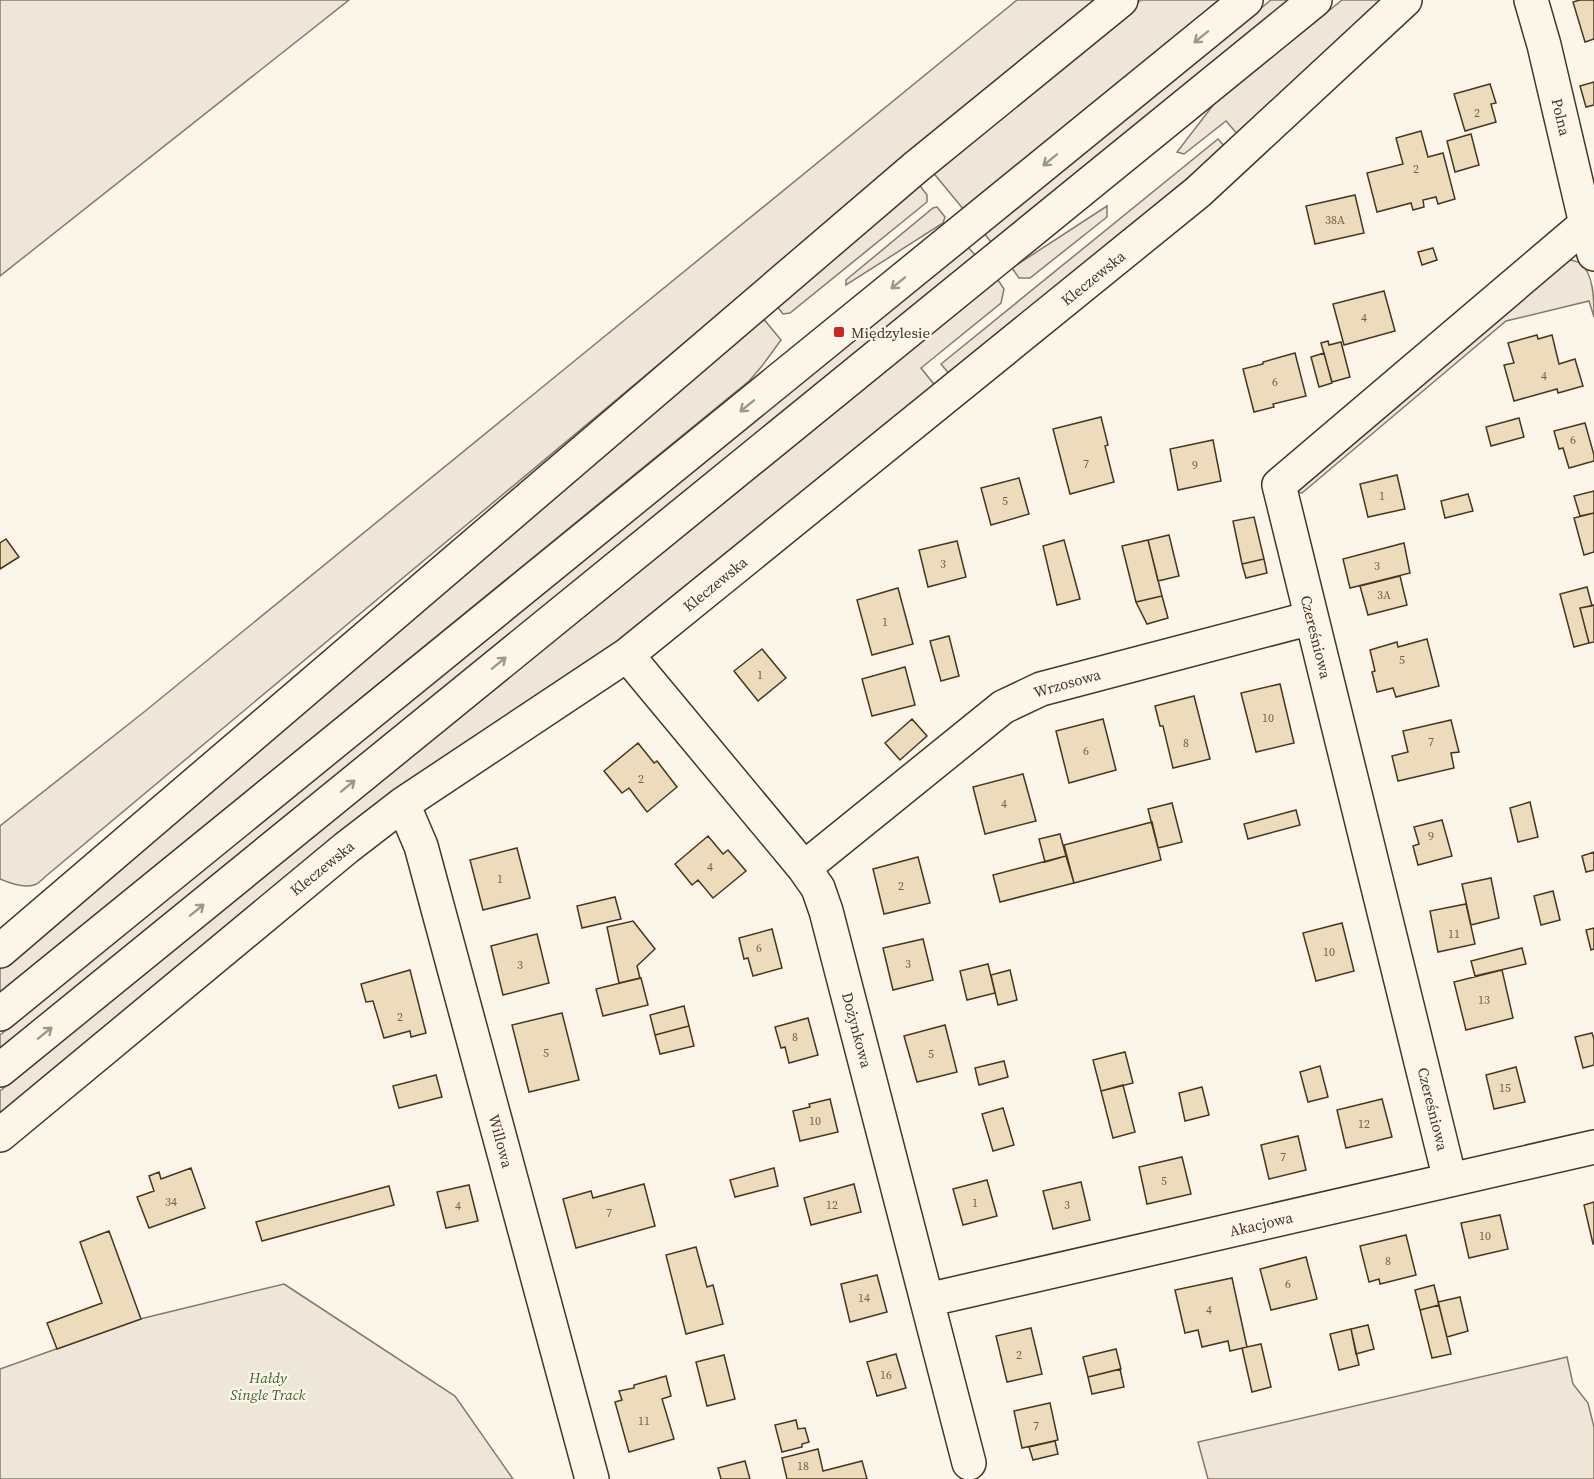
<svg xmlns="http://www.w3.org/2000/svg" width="1594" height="1479" viewBox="0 0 1594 1479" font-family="'Source Serif 4',serif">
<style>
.green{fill:#ede6d9;stroke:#887966;stroke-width:1.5}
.building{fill:#ecdcbc;stroke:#4a3520;stroke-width:1.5}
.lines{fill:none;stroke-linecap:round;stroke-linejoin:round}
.minor-casing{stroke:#4a3520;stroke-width:36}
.major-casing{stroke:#4a3520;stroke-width:36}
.minor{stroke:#fbf6e9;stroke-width:33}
.major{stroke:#fbf6e9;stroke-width:33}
.oneway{stroke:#a29684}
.poi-dot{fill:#c62828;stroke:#fbf6e9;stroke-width:2}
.labels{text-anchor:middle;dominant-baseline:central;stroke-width:4.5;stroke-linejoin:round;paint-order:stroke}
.number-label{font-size:12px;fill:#725f47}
.street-label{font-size:15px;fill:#4a3520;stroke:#fbf6e9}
.poi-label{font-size:15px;fill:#4a3520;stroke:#fbf6e9;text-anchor:start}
.park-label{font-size:15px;font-style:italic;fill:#436837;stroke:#fbf6e9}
</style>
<rect width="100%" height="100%" fill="#fbf6e9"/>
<path class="green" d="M0 0H349L0 276Z
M1017 0H1095L46 876C43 879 38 884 34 885 24 888 9 883 0 879V826L144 712Z
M1141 0H1222L964 210 931 170Z
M1271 0H1289L991 242 984 233Z
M1342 0H1385L1239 136 1226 121 1184 154 1177 152 1214 104Z
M1218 139 1225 147 951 376 941 364Z
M918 183 927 195V202L790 313 783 314 776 305Z
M1107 206V217L1030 278H1019L1012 268Z
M937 207 945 217 943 223 846 285V280L933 208Z
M968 247 975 255 0 1049V1035Z
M1565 259C1569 260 1576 261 1580 263 1594 273 1594 301 1594 317L1589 301 1506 321 1302 493 1298 492 1299 481Z
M998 280 1004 289 1001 303 921 368 937 388 642 628 0 1119V1091Z
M762 317 781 340 762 366 749 381 0 993V967Z
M284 1284 455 1396 513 1479H0V1369L140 1319Z
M1567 1357 1573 1384 1588 1403 1594 1427V1479H1208L1198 1442Z"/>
<path class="building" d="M1580 0H1594V39L1585 42 1573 2Z
M1594 82V105L1586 107 1580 86Z
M1490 84 1496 103 1491 104 1496 122 1465 131 1454 94Z
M1421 131 1428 157 1443 153 1455 199 1438 204 1436 197 1423 200 1424 207 1413 210 1411 203 1377 212 1367 173 1403 164 1396 138Z
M1471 134 1479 165 1455 172 1447 141Z
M1355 195 1364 233 1315 244 1306 206Z
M1433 248 1437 260 1422 265 1418 252Z
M1384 291 1395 331 1344 345 1333 304Z
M1537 335 1538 339 1552 335 1559 364 1575 359 1583 386 1558 393 1557 389 1514 401 1504 365 1514 363 1508 343Z
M1328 341 1329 345 1341 342 1350 377 1332 382 1321 343Z
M1295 353 1306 396 1273 404 1274 407 1254 412 1243 369 1263 364V362Z
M1324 353 1332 383 1319 387 1311 357Z
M1101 417 1108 445 1105 446 1114 482 1070 494 1053 429Z
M1519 418 1524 437 1491 446 1486 427Z
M1585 423 1594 455V461L1569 468 1563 448 1559 449 1554 431Z
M1213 440 1221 481 1178 490 1170 449Z
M1397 475 1405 509 1368 517 1360 484Z
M1019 478 1029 514 991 525 981 488Z
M1594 491V513L1580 516 1574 496Z
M1468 494 1473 511 1445 518 1441 501Z
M1594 513V552L1584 555 1574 518Z
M1254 517 1264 559 1242 564 1233 521Z
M1169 535 1179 576 1158 581 1148 540Z
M6 539 19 557 0 569V543Z
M1064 540 1080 599 1057 605 1043 546Z
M1148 540 1162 596 1136 602 1122 546Z
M957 541 966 577 928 587 919 550Z
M1404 543 1410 573 1350 588 1343 559Z
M1264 559 1267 573 1246 578 1242 564Z
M1400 576 1407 605 1368 615 1360 586Z
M1587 587 1592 606 1580 608 1589 643 1574 647 1560 594Z
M898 588 913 644 872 655 857 600Z
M1162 596 1168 618 1147 624 1136 602Z
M1594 605V642L1589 643 1580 608Z
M949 636 959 676 941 681 930 641Z
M1427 639 1439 686 1396 697 1393 688 1377 692 1372 672 1375 671 1370 650 1397 642 1398 647Z
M762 649 786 678 758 701 734 671Z
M905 667 915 705 872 716 862 679Z
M1280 684 1294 743 1256 752 1241 693Z
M1194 696 1210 759 1173 768 1163 726H1160L1155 706Z
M912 719 927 736 900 760 885 743Z
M1103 719 1116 770 1069 783 1056 731Z
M1451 720 1459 752 1451 753 1454 768 1398 781 1392 756 1408 752 1403 731Z
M638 743 654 763 657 761 677 787 647 812 629 788 622 793 604 771Z
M1023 774 1036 821 985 834 973 787Z
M1530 802 1538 837 1518 842 1510 808Z
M1172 803 1182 842 1158 848 1148 809Z
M1296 810 1300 825 1248 839 1244 824Z
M1442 820 1452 856 1418 865 1413 846 1419 844 1414 827Z
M1152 822 1161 860 1074 883 1064 845Z
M1060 834 1066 856 1045 862 1039 839Z
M708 836 723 854 728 850 746 871 713 898 698 880 692 885 675 864Z
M517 848 530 898 483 910 470 860Z
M1594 852V870L1586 872 1582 856Z
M1066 856 1074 883 1000 902 993 875Z
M918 857 930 903 884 914 873 869Z
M1491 878 1499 918 1471 925 1462 884Z
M1553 891 1560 920 1541 925 1534 896Z
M615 897 621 919 582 928 577 906Z
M1466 904 1475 944 1438 952 1430 911Z
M633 921 655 949 637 966 640 978 619 983 607 927Z
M1342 923 1354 971 1316 981 1303 933Z
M1594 928V949L1591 950 1586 930Z
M772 929 782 968 753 976 748 958 744 959 739 938Z
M537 934 549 983 503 995 491 946Z
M923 939 933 980 893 990 883 948Z
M1522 948 1526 964 1475 976 1471 961Z
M988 964 995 993 967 1000 960 971Z
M410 970 426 1033 411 1037 410 1031 384 1038 373 1001 366 1002 361 984Z
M1010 970 1017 1000 998 1005 991 975Z
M1502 970 1513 1018 1466 1030 1454 982Z
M641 978 648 1005 603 1016 596 989Z
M684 1006 689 1026 655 1035 650 1015Z
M562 1013 579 1080 529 1092 512 1025Z
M808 1018 818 1055 789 1063 785 1047 781 1048 775 1027Z
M945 1025 957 1072 917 1082 904 1036Z
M689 1026 694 1046 660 1054 655 1035Z
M1592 1033 1594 1039V1065L1583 1068 1575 1037Z
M1125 1052 1133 1083 1101 1091 1093 1060Z
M1004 1061 1008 1077 979 1085 975 1068Z
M1320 1066 1328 1097 1308 1102 1300 1072Z
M1516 1067 1525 1102 1494 1109 1486 1075Z
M436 1075 442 1097 399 1108 393 1086Z
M1123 1085 1135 1132 1113 1138 1101 1091Z
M1202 1087 1209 1115 1185 1121 1179 1093Z
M830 1099 838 1132 800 1141 793 1111 810 1107 809 1104Z
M1382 1099 1392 1137 1346 1148 1337 1110Z
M1003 1108 1014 1145 993 1151 982 1114Z
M1298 1136 1306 1170 1269 1179 1261 1145Z
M1182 1157 1191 1194 1147 1204 1139 1167Z
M191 1168 205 1208 149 1228 137 1197 154 1191 149 1176 159 1172 161 1179Z
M774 1168 778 1186 735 1197 730 1180Z
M987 1180 997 1216 963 1225 953 1189Z
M1081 1182 1090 1220 1053 1229 1043 1191Z
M644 1184 655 1226 576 1248 563 1199 591 1191 593 1198Z
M854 1184 861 1212 811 1225 804 1198Z
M469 1185 478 1221 446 1228 437 1192Z
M389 1186 394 1205 262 1241 256 1222Z
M1594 1202V1244H1593L1584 1205Z
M1500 1215 1508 1249 1469 1258 1461 1223Z
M109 1231 141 1319 57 1349 47 1323 102 1303 80 1242Z
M1406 1235 1416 1275 1380 1284 1379 1279 1369 1282 1360 1246Z
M696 1247 707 1287 713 1285 723 1324 686 1334 666 1255Z
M1306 1257 1317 1299 1271 1310 1260 1269Z
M877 1275 887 1312 850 1322 841 1284Z
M1232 1278 1247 1347 1230 1351 1228 1341 1202 1347 1198 1330 1185 1333 1175 1290Z
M1434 1285 1439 1305 1420 1310 1415 1290Z
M1460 1297 1468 1331 1447 1337 1438 1302Z
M1439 1305 1451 1354 1432 1358 1420 1310Z
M1368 1325 1374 1349 1356 1354 1351 1329Z
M1031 1328 1042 1374 1007 1382 996 1336Z
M1351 1329 1359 1365 1339 1370 1330 1334Z
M1261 1344 1271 1387 1252 1392 1242 1348Z
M1116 1349 1121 1369 1088 1377 1083 1357Z
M896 1354 906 1388 877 1396 867 1362Z
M724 1355 735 1399 707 1406 696 1362Z
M1120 1369 1124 1387 1092 1394 1088 1377Z
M666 1376 671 1396 662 1399 674 1439 629 1452 615 1402 622 1400 619 1391 634 1388V1385Z
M1050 1403 1058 1440 1022 1448 1014 1411Z
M796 1420 798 1429 805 1428 809 1442 802 1444V1447L782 1452 775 1425Z
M1055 1441 1058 1454 1033 1460 1029 1447Z
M818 1449 823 1471 862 1461 867 1479H787L782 1458Z
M745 1461 750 1479H721L718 1468Z"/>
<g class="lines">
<defs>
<path id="minor" d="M1531 0 1544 45 1586 224 1594 232
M627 655 804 868 818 888 826 911 969 1463
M403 804 421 846 592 1479
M804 868 1003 707 1041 689 1311 618
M0 951 916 167 1121 0
M0 1135 346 848 403 804 627 655 1198 192 1405 0
M1450 1180 1279 485 1586 224 1594 254
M927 1300 1594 1147"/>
<path id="major" d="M0 1014 1246 0
M0 1070 1315 0"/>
</defs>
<use href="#minor" class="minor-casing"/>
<use href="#major" class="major-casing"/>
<use href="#minor" class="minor"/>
<use href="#major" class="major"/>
</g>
<defs><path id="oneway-shaft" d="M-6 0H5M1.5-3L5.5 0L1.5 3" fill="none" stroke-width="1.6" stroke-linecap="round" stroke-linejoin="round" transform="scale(1.5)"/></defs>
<g class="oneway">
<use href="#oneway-shaft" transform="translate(1201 37) rotate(141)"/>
<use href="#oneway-shaft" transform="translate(1050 160) rotate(141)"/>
<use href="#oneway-shaft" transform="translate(898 283) rotate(141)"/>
<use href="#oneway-shaft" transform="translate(747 406) rotate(141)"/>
<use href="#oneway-shaft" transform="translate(499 663) rotate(-39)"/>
<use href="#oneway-shaft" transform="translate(348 786) rotate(-39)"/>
<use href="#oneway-shaft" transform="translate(197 910) rotate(-39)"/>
<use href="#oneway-shaft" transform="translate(45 1033) rotate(-39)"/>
</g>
<rect class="poi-dot" x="833" y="326" width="12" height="12" rx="3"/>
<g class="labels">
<g class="number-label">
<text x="1477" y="113">2</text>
<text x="1416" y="169">2</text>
<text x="1335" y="220">38A</text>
<text x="1364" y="318">4</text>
<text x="1544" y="376">4</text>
<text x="1275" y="382">6</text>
<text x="1573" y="440">6</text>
<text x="1086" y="464">7</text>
<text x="1195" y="465">9</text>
<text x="1382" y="496">1</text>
<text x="1005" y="501">5</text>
<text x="943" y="564">3</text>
<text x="1377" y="566">3</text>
<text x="1384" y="595">3A</text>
<text x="885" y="622">1</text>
<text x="1402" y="660">5</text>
<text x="760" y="675">1</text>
<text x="1268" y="718">10</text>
<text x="1431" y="742">7</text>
<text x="1186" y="743">8</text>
<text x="1086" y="751">6</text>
<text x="641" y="779">2</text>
<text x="1004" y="804">4</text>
<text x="1431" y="836">9</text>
<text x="710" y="867">4</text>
<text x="500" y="879">1</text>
<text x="901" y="886">2</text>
<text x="1454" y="934">11</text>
<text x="759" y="948">6</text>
<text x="1329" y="952">10</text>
<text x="908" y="964">3</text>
<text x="520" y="965">3</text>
<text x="1484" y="1000">13</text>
<text x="400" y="1017">2</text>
<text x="795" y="1037">8</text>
<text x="546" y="1053">5</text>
<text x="931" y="1054">5</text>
<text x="1505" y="1088">15</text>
<text x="815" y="1121">10</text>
<text x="1364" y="1124">12</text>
<text x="1283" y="1157">7</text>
<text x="1164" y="1181">5</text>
<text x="171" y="1202">34</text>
<text x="975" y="1203">1</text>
<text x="832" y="1205">12</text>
<text x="1067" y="1205">3</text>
<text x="458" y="1206">4</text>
<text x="609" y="1213">7</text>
<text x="1485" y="1236">10</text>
<text x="1388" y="1261">8</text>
<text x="1288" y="1284">6</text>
<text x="864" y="1298">14</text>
<text x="1209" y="1310">4</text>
<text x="1019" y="1355">2</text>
<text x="886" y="1375">16</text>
<text x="644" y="1421">11</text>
<text x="1036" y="1426">7</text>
<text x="803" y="1466">18</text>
</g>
<g class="street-label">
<text transform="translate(1561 117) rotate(77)">Polna</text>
<text transform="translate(1093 278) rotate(-39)">Kleczewska</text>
<text transform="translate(715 584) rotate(-39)">Kleczewska</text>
<text transform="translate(1316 637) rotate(76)">Czereśniowa</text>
<text transform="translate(1067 683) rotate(-16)">Wrzosowa</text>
<text transform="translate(322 868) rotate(-39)">Kleczewska</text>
<text transform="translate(857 1030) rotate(75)">Dożynkowa</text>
<text transform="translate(1433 1109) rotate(76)">Czereśniowa</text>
<text transform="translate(501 1141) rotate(75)">Willowa</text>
<text transform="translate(1261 1224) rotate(-13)">Akacjowa</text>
</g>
<g class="poi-label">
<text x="851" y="332">Międzylesie</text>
</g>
<g class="park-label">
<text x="268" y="1377">Hałdy<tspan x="268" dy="17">Single Track</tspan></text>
</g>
</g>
</svg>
